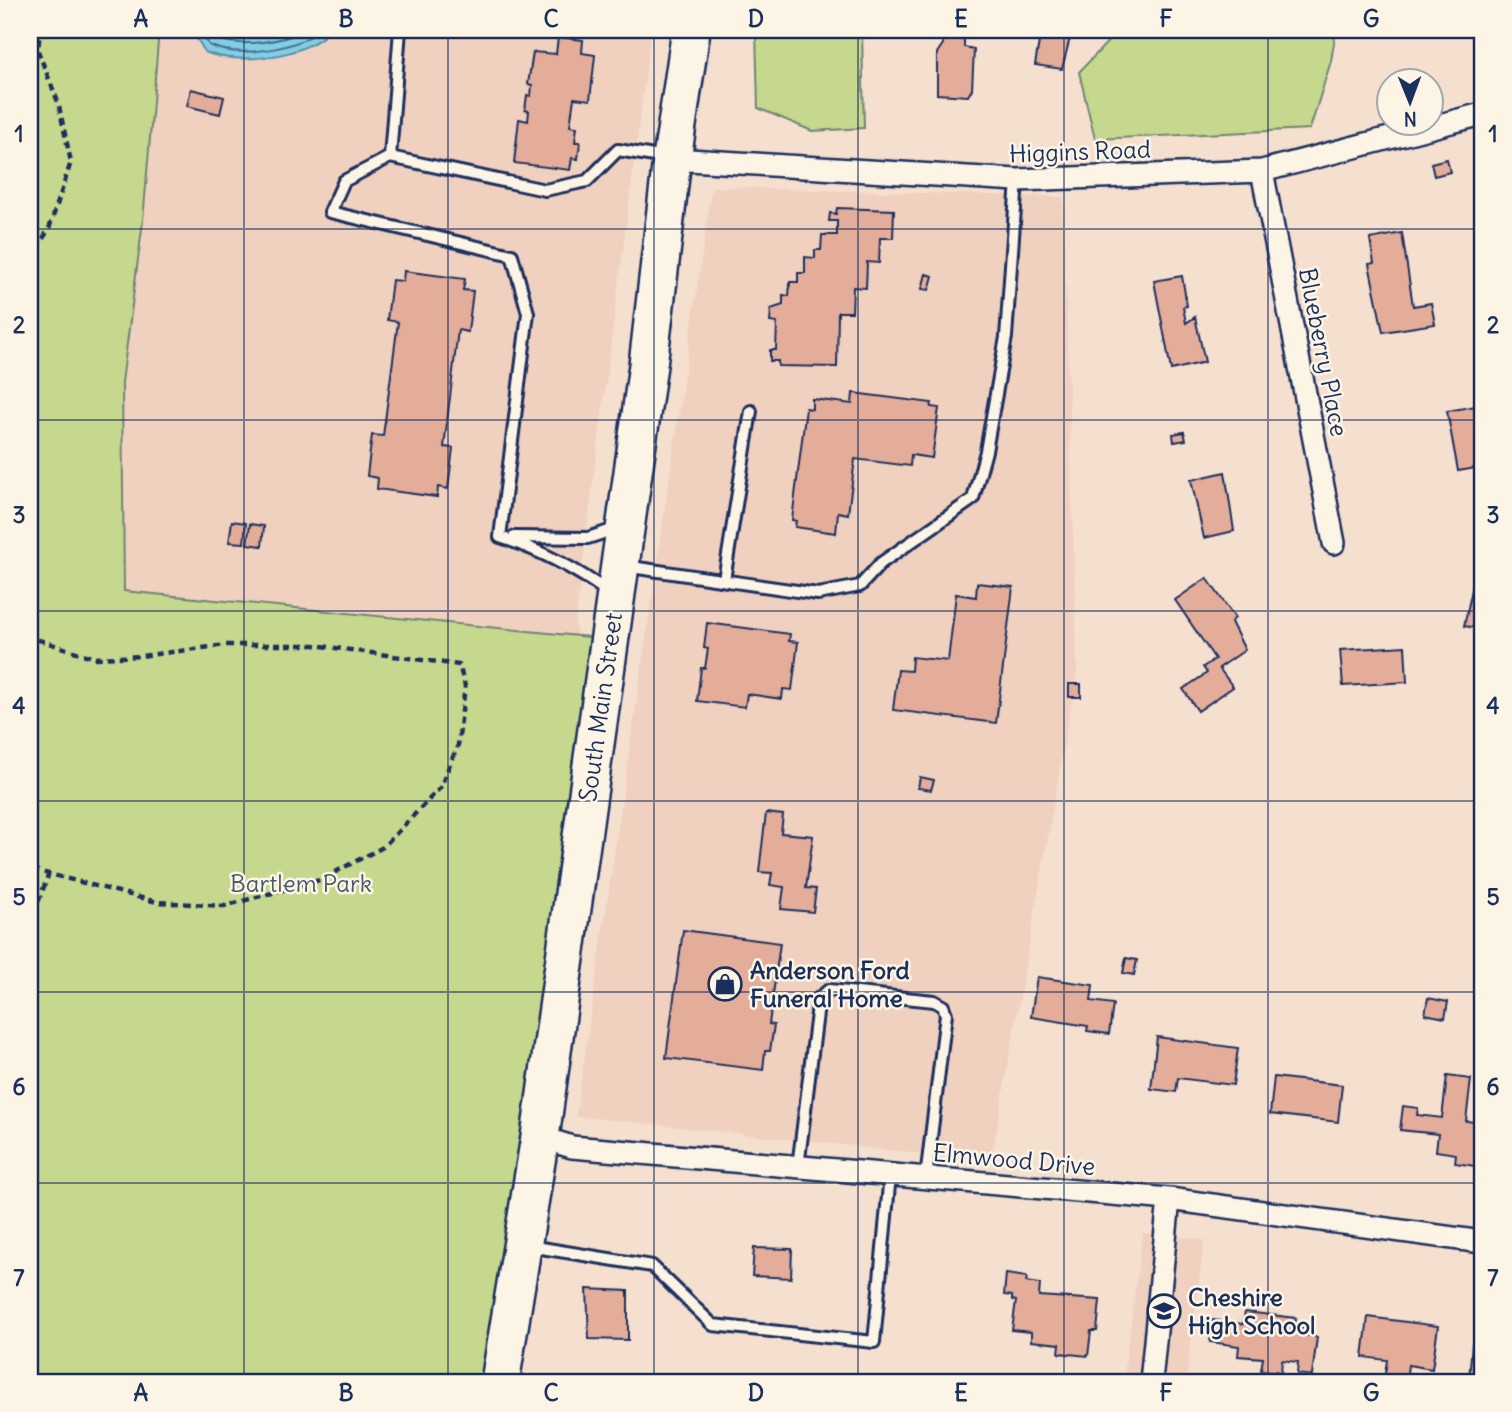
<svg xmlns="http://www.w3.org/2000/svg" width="1512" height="1412" viewBox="0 0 1512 1412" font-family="Delius,sans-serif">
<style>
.built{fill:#f0d0be}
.green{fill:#c5d88d;stroke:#708476;stroke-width:2}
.water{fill:#81cde1;stroke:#588ead;stroke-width:2}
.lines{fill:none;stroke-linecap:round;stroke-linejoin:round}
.shore{stroke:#446e92;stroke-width:2}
.building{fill:#e4ad9a;stroke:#1b2f5e;stroke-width:2}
.service-casing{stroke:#1b2f5e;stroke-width:16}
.minor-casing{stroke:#1b2f5e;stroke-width:26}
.trunk-casing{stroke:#1b2f5e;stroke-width:42}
.path{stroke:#1b2f5e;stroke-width:4.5;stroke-dasharray:7 5;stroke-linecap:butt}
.service{stroke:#fcf5e5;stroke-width:10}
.minor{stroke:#fcf5e5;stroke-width:21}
.trunk{stroke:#fcf5e5;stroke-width:37}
.grid{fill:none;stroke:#1b2f5e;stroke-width:2;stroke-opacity:0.55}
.labels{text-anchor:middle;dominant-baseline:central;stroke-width:5;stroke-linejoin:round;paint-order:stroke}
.street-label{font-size:24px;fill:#1b2f5e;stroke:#fcf5e5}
.park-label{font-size:24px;fill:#46596a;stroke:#fcf5e5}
.poi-label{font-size:24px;font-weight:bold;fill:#1b2f5e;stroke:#fcf5e5;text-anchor:start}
.neatline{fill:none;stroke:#1b2f5e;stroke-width:2.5}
.grid-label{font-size:23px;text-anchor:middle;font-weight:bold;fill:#1b2f5e}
</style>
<rect width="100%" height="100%" fill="#f5dfce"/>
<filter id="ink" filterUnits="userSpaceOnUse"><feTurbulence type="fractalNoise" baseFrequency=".0143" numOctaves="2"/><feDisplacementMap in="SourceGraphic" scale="14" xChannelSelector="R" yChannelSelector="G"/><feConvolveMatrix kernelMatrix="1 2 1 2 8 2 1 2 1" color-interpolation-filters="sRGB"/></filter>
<g filter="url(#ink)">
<path class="built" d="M159 30H651L575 623 577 641 123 591 122 382 143 221Z
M712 187 1063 197 1077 670 991 1161 576 1116Z
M1143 1233 1204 1240 1186 1382H1123Z"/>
<path class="green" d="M30 30H159L143 221 122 382 124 591 609 639 500 1382H30Z
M756 30H862L864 128 812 131 758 108Z
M1119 30H1336L1331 61 1310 129 1095 139 1079 72Z"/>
<path class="water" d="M192 30H330C307 57 237 66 205 52Z"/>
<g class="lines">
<path class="shore" d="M200 30 209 45C237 59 297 49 320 30
M210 30 215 38C240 48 282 42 305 30"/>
</g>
<path class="building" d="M464 30H504L503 34H493Z
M1041 30H1072L1062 69 1035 65Z
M944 31H964V47L974 49 972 89 968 96 937 94V53L943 44Z
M558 37 583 40 582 53 595 55 590 100 574 98 570 126 577 127 575 142H580L578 159 572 158 570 170 514 163 519 119 528 121 529 111 525 110 527 95 531 96 532 85 528 84 533 52 556 54Z
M191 89 224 97 220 114 187 106Z
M1447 159 1450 172 1434 176 1431 163Z
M837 208 894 210 893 238H880L879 263 867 262 866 288 853 287 852 312H838L837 367 778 366V361H770V350H776L777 323 770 322 771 309 783 305V295L789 296 790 282H798V273H805V257L815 258V250H821L822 235H837V221H829L830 213 836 214Z
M1402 233 1413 306 1431 303 1435 324 1383 332 1369 264 1374 263 1370 239Z
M404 271 465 279 463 290 473 291 468 332 458 330 444 447 453 448 448 489 438 487 437 497 377 489 378 478 367 476 372 435 383 436 398 322 387 320 392 280 403 281Z
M926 274 933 276 929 290 922 289Z
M1182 276 1187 306 1183 307 1186 323 1195 317 1205 362 1171 370 1154 281Z
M853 393 932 403 931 407 939 408 932 458 911 455 910 466 855 459 848 514 838 512 836 533 795 527 796 521 792 520 806 408 812 409V399L852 404Z
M1482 405V467L1458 471 1447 411Z
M1184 432 1186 440 1174 442 1173 434Z
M1225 472 1234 531 1204 538 1191 480Z
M232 521 246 523 244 543 229 542Z
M250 524 264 526 262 546 247 544Z
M1482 544V629L1464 626Z
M1207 578 1235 618 1231 622 1245 650 1219 668 1233 687 1198 711 1183 689 1207 673 1203 667 1215 659 1175 600Z
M977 583 1013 587 996 723 893 710 898 670 911 671 912 657 948 661 956 594 976 597Z
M707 623 790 634 789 641 798 642 792 690 783 689 782 699 747 694 745 707 697 701 701 668H705L708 649 704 648Z
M1405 646 1407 682 1343 686 1340 650Z
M1069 684H1081V697H1069Z
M920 777 934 780 931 790 918 788Z
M766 813 783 815 781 833 813 836 806 888 816 889 813 912 781 909 784 887 770 885 772 873 759 872Z
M683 930 780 943 769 1024 774 1025 770 1051H765L763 1070 666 1058Z
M1126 958 1137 960 1134 975 1123 973Z
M1037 977 1093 985 1091 1001 1113 1004 1109 1034 1087 1031 1088 1026 1031 1017Z
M1428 998 1448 1002 1445 1018 1425 1014Z
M1157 1037 1238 1048 1233 1085 1178 1078 1176 1092 1151 1089Z
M1447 1076 1471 1079 1466 1121 1482 1123V1167L1455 1163 1456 1154 1436 1151 1438 1134 1400 1130 1403 1106 1418 1108 1417 1115 1442 1118Z
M1274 1077 1342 1085 1338 1122 1270 1114Z
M754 1248 792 1249 791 1278 752 1276Z
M1006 1274 1027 1277 1026 1282 1040 1284 1039 1296 1100 1300 1097 1331H1091L1088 1356 1059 1353 1060 1344 1031 1341V1332L1012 1330 1016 1301 1012 1300V1296L1004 1295Z
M587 1289 628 1291V1340L589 1339Z
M1245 1312 1296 1318 1295 1326 1306 1328 1305 1335 1317 1337 1312 1376 1297 1374 1298 1362 1282 1360 1281 1372 1261 1370 1263 1358 1238 1356 1239 1346 1210 1342 1213 1320 1243 1324Z
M1368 1317 1438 1326 1432 1369 1408 1365 1406 1382 1384 1381 1387 1360 1363 1357Z
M1472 1344 1482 1345V1381L1469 1379Z"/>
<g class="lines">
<defs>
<path id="service" d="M390 157 400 30
M500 537 528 313 512 255 330 212 344 181 390 157 545 190 587 181 618 150 666 158
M500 537C540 550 575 568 609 593
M514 537 588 538 618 528
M624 566 818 594 860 586 881 563 973 499 986 451 1006 337 1017 180
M724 580 751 411
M798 1167 818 1005 820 997 829 990 934 1001 943 1006 946 1014 926 1178
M529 1246 652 1266 713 1325 874 1342 890 1175"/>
<path id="minor" d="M672 159 1017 180 1262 171 1482 114
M1262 171 1334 543
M540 1137 572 1147 1169 1199 1482 1242
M1151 1382 1169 1199"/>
<path id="trunk" d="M500 1382 540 1137 648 365 672 159 691 30"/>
</defs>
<use href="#service" class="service-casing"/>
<use href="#minor" class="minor-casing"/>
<use href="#trunk" class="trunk-casing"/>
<path class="path" d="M30 259 49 229 71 162 58 102 38 51 40 30
M30 559 33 638 95 658 141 656 226 645H314L459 665 465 686 458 745 440 788 383 847 320 880 224 906 157 902 30 869
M30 645 33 638
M30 924 48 876"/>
<use href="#service" class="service"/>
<use href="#minor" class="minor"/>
<use href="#trunk" class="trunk"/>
</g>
</g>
<path class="grid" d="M244 30V1382M448 30V1382M654 30V1382M858 30V1382M1064 30V1382M1268 30V1382M30 229H1482M30 420H1482M30 611H1482M30 801H1482M30 992H1482M30 1183H1482"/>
<defs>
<symbol id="shop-ring" viewBox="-11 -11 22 22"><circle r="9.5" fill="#fcf5e5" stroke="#1b2f5e" stroke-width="1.5"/><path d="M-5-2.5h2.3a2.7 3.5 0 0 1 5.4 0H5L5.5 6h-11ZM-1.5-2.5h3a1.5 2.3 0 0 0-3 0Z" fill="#1b2f5e"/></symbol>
<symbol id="school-ring" viewBox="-11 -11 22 22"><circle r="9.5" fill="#fcf5e5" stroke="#1b2f5e" stroke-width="1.5"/><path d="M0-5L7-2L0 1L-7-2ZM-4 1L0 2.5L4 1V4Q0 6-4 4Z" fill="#1b2f5e"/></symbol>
</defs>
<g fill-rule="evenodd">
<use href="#shop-ring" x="706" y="965" width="38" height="38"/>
<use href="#school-ring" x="1145" y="1292" width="38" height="38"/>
</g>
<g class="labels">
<g class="street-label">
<text transform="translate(1080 151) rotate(-2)">Higgins Road</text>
<text transform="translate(1324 352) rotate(79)">Blueberry Place</text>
<text transform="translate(600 707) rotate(-82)">South Main Street</text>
<text transform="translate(1014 1159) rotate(5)">Elmwood Drive</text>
</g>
<g class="park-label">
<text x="301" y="883">Bartlem Park</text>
</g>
<g class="poi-label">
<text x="750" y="970">Anderson Ford<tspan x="750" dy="28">Funeral Home</tspan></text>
<text x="1188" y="1297">Cheshire<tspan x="1188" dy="28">High School</tspan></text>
</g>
</g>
<rect width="1512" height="1412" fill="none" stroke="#fcf5e5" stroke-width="77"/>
<g transform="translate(1410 102) rotate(179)"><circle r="33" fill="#fcf5e5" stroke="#a2a6af" stroke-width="2"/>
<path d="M0-5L12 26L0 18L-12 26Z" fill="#1b2f5e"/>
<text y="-10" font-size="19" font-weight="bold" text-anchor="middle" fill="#1b2f5e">N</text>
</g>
<rect x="38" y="38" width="1436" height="1336" class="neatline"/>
<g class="grid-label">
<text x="141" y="27">A</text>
<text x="346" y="27">B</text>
<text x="551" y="27">C</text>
<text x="756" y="27">D</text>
<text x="961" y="27">E</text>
<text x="1166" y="27">F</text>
<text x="1371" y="27">G</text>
<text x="19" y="142">1</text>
<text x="1493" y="142">1</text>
<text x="19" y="333">2</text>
<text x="1493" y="333">2</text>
<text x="19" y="523">3</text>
<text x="1493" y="523">3</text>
<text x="19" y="714">4</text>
<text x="1493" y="714">4</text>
<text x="19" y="905">5</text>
<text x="1493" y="905">5</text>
<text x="19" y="1095">6</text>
<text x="1493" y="1095">6</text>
<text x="19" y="1286">7</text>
<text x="1493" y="1286">7</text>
<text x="141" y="1401">A</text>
<text x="346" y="1401">B</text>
<text x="551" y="1401">C</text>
<text x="756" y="1401">D</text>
<text x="961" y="1401">E</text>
<text x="1166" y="1401">F</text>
<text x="1371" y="1401">G</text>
</g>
</svg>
